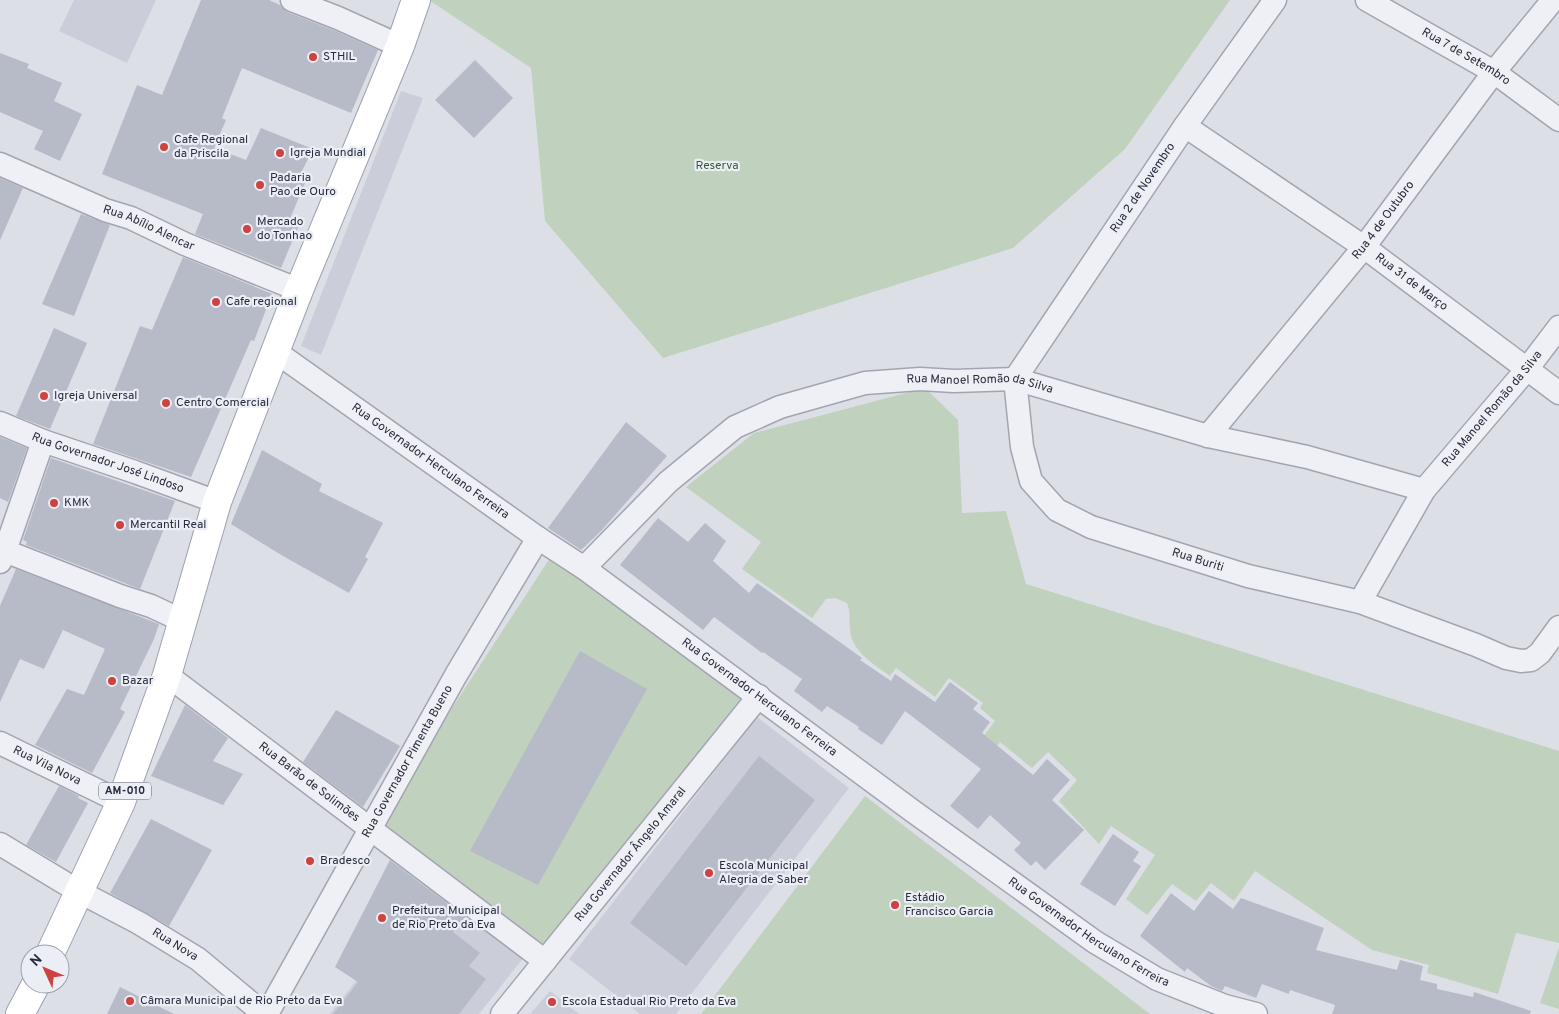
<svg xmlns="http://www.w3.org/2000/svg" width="1559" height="1014" viewBox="0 0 1559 1014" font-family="Overpass,sans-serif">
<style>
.built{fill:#cbced9}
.green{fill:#c0d1be}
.building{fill:#b7bac7}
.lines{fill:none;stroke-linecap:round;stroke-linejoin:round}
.minor-casing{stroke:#a2a5b1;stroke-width:25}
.major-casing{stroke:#9ca1b2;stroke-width:30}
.minor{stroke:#eff0f5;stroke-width:22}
.major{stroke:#fff;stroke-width:28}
.poi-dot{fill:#ce4240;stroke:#eceef5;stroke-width:2}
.labels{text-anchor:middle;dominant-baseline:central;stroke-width:4.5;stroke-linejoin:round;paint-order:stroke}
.shield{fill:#eceef5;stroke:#616674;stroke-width:1}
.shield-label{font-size:11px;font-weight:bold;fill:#262b3d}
.poi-label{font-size:12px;fill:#262b3d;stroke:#eceef5;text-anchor:start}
.street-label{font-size:12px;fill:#262b3d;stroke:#eceef5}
.park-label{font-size:12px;fill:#355934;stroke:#eceef5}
</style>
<rect width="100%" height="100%" fill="#dddfe7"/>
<path class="built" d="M74 0H156L127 63 59 31Z
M401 91 423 98 321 355 301 346Z
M757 717 849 788 676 1014H640L569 959Z
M431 885 524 957 479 1014H330Z
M550 991 579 1014H530Z"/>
<path class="green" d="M429 0H1230L1125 149 1013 248 663 358 545 221 531 68Z
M925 388 958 420 962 513 1006 511 1026 584 1559 751V943L1516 933 1498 994 1427 973 1429 965 1372 950 1255 871 1234 901 1211 883 1196 901 1172 884 1147 915 1126 899 1155 855 1111 826 1099 844 1059 801 1077 780 1048 752 1032 768 1000 742 990 755 977 745 995 721 980 708 983 703 949 678 935 697 896 668 890 676C874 664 852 652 850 630 849 620 851 613 847 603L835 598 826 599 812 618 742 569 761 542 686 487 754 433Z
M552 555 746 696 550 949 379 820Z
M865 796 1150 1014H701Z
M1559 947V1009L1540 1003Z"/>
<path class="building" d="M201 0H269L280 5 287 12 333 30 378 50 351 113 242 68 222 118 226 120 214 148 246 160 261 128 313 149 297 181 305 183 289 221 299 225 281 268 195 234 203 214 102 174 137 85 162 95Z
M0 53 29 64 27 68 62 83 54 101 82 114 60 161 34 149 43 131 0 112Z
M475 60 513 98 474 138 435 100Z
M0 178 23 188 0 240Z
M81 214 110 225 74 316 42 304Z
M183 257 272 294 254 341 251 340 191 477 93 444 140 326 152 330Z
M54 328 87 343 50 429 16 416Z
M626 422 667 456 601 531 581 550 548 528Z
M0 437 27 448 8 502 0 498Z
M262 450 322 484 319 491 383 523 365 557 368 559 349 593 283 556 231 524Z
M51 458 175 501 140 589 26 545 27 542 23 540Z
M658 518 688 542 705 523 726 541 713 561 749 593 757 583 862 658 860 660 891 681 895 674 935 702 950 682 978 703 973 709 990 722 982 733 1033 775 1047 759 1070 780 1052 800 1084 830 1045 870 1036 861 1031 866 1014 850 1021 843 990 815 978 829 950 806 981 769 905 711 882 745 858 729 859 727 827 706 822 712 794 691 802 679 763 652 762 653 714 617 703 630 620 565Z
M16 569 159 624 154 639 120 709 125 712 92 773 35 745 67 689 84 695 105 649 63 630 44 669 20 659 0 702V606Z
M580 651 647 689 538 885 470 851Z
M185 705 228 738 213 761 243 774 223 805 151 776Z
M336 710 400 746 363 807 303 762Z
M759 756 815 800 686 966 630 923Z
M59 786 79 796 78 798 88 803 56 862 26 845Z
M151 819 212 850 169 926 110 893Z
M1113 834 1139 852 1133 861 1141 866 1115 906 1080 884Z
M390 860 465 917 453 932 480 953 469 966 486 979 459 1014H333L358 982 335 967Z
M1209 891 1233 909 1241 898 1324 928 1316 950 1397 970 1400 960 1423 966 1420 980 1437 984V989L1473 997 1474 992 1531 1011 1530 1014H1332L1335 1005 1290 990 1289 994 1262 984 1256 998 1225 986 1222 991 1211 986 1187 968 1185 972 1140 936 1171 893 1194 911Z
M120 987 174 1014H107Z"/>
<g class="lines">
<defs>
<g id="minor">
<path d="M292 0 338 18 400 46"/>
<path id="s1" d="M1275 0 1185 126 1015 379 1022 447 1031 481 1057 510 1091 527 1248 576 1360 602 1476 645 1506 658 1521 661 1531 660 1540 653 1559 627"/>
<path id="s2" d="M1367 0 1494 72 1559 120"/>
<path id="s3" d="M1185 126 1364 247 1559 393"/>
<path id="s4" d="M0 164 105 210 131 218 185 244 299 290"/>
<path id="s5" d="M276 352 538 538 584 568 914 812 1095 942 1157 979 1225 1006 1256 1014"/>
<path id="s6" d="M0 423 43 441 135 472 217 502"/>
<path id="s7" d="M1208 436 1364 247 1494 72 1553 0"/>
<path d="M5 551 120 596 151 606 183 621"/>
<path d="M0 562 5 551 43 441"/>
<path id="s8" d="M584 568 668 482 735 427 780 407 865 383 920 379 954 381 1015 379 1208 436 1307 457 1424 490"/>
<path id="s9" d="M1360 602 1424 490 1527 369 1559 327"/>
<path id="s10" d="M167 675 545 961"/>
<path id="s11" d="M0 743 121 802"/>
<path id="s12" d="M0 844 78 891 139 923 198 959 264 1014"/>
<path id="s13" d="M267 1014 456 675 538 538"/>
<path id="s14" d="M502 1014 759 696"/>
</g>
<path id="major" d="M50 954 121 802 167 675 217 502 299 290 400 46 416 0
M20 1014 36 984"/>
</defs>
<use href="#minor" class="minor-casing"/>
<use href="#major" class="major-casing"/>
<use href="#minor" class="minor"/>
<use href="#major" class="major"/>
</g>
<g class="poi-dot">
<circle cx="313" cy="57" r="5"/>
<circle cx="164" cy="147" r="5"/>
<circle cx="280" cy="153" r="5"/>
<circle cx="260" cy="185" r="5"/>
<circle cx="247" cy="229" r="5"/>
<circle cx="216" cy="302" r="5"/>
<circle cx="44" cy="396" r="5"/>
<circle cx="166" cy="403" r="5"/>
<circle cx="54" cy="503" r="5"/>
<circle cx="120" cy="525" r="5"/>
<circle cx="112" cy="681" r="5"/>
<circle cx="310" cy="861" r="5"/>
<circle cx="709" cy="873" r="5"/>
<circle cx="895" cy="905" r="5"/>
<circle cx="382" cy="918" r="5"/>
<circle cx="130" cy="1001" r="5"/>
<circle cx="552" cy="1002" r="5"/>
</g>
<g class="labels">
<rect class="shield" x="99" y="782.5" width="52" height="17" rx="4"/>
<g class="shield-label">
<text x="125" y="791">AM-010</text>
</g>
<g class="poi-label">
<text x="323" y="57">STHIL</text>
<text x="174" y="140">Cafe Regional<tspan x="174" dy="14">da Priscila</tspan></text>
<text x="290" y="153">Igreja Mundial</text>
<text x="270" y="178">Padaria<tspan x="270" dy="14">Pao de Ouro</tspan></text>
<text x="257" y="222">Mercado<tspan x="257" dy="14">do Tonhao</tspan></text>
<text x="226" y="302">Cafe regional</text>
<text x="54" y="396">Igreja Universal</text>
<text x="176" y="403">Centro Comercial</text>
<text x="64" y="503">KMK</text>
<text x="130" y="525">Mercantil Real</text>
<text x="122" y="681">Bazar</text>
<text x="320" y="861">Bradesco</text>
<text x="719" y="866">Escola Municipal<tspan x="719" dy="14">Alegria de Saber</tspan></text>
<text x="905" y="898">Estádio<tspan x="905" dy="14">Francisco Garcia</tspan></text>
<text x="392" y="911">Prefeitura Municipal<tspan x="392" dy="14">de Rio Preto da Eva</tspan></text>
<text x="140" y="1001">Câmara Municipal de Rio Preto da Eva</text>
<text x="562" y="1002">Escola Estadual Rio Preto da Eva</text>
</g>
<g class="street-label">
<text stroke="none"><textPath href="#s2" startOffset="114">Rua 7 de Setembro</textPath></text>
<text transform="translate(1143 188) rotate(-56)">Rua 2 de Novembro</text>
<text stroke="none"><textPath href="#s7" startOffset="278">Rua 4 de Outubro</textPath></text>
<text stroke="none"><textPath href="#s4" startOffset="162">Rua Abílio Alencar</textPath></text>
<text stroke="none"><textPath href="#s3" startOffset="275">Rua 31 de Março</textPath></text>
<text stroke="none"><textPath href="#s8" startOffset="460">Rua Manoel Romão da Silva</textPath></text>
<text stroke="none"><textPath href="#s9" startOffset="235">Rua Manoel Romão da Silva</textPath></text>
<text stroke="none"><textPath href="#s5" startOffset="189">Rua Governador Herculano Ferreira</textPath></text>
<text stroke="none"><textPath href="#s6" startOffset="115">Rua Governador José Lindoso</textPath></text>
<text stroke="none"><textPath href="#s1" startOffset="752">Rua Buriti</textPath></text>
<text stroke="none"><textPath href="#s5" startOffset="594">Rua Governador Herculano Ferreira</textPath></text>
<text stroke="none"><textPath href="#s13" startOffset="289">Rua Governador Pimenta Bueno</textPath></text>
<text stroke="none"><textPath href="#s11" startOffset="52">Rua Vila Nova</textPath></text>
<text stroke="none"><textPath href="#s10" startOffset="178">Rua Barão de Solimões</textPath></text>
<text stroke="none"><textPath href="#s14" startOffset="205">Rua Governador Ângelo Amaral</textPath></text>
<text stroke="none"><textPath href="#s5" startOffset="999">Rua Governador Herculano Ferreira</textPath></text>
<text stroke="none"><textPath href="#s12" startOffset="202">Rua Nova</textPath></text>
</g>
<g class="park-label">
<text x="717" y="166">Reserva</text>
</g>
</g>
<g transform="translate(45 969) rotate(314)"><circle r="24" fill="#eceef5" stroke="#9da0ab"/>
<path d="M0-4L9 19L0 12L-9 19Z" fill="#ce4240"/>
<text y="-8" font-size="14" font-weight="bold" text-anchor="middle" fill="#262b3d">N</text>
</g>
</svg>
